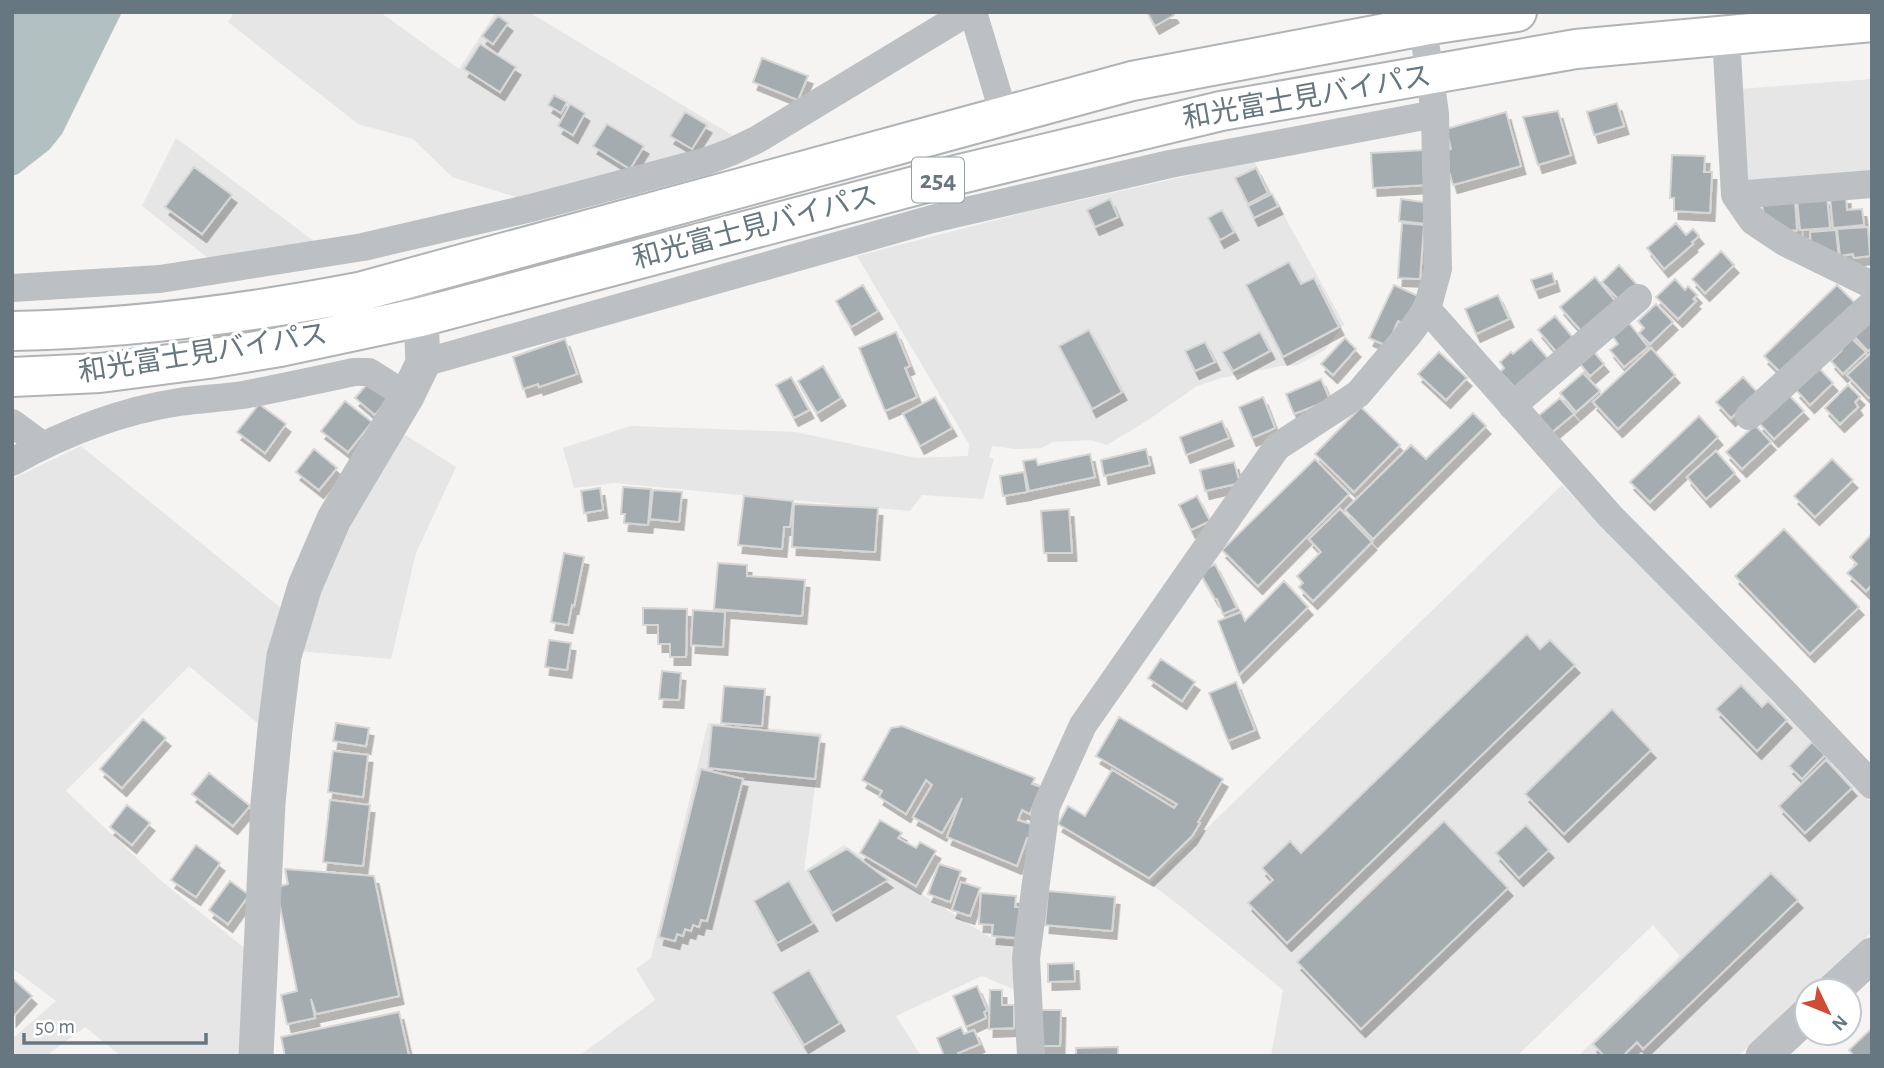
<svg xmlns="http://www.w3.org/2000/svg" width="1884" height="1068" viewBox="0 0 1884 1068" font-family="'Alegreya Sans','Noto Sans JP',sans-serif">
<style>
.built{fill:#e5e6e5}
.water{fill:#b3c0c2}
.building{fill:#a4acb0;stroke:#d6d6d4;stroke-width:2;filter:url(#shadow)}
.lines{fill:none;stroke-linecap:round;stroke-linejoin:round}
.trunk-casing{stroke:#b0b4b6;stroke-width:42}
.minor{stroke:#bcc0c3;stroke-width:28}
.tertiary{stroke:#bcc0c3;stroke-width:35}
.trunk{stroke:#fff;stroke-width:38}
.labels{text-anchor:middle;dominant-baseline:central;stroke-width:7;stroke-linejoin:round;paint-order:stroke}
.shield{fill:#fff;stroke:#95a0a5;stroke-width:2}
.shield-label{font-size:26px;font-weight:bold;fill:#67777f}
.street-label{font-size:28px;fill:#67777f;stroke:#fff}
</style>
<defs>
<filter id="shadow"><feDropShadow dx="4.5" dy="8" stdDeviation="0" flood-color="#0004"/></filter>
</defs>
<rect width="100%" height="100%" fill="#f5f4f2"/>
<path class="built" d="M234 12H380L459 69 496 12H529L732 135 716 147 522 199 452 177 413 139 358 124 228 22Z
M1872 79V178L1752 187 1744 180 1739 89Z
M176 138 318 244 217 265 142 206Z
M1254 161 1344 324 1325 350 1298 365 1282 366 1221 378 1197 386 1145 422 1107 445 1091 440 1053 442 1041 448 1016 449 992 446 989 457 994 459 983 499 922 495 910 511 615 483 574 488 563 448 630 426 796 432 916 458 968 456 969 444 857 256 1031 211Z
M402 433 456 467 416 553 391 659 299 651 341 532Z
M81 446 281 608 261 726 189 666 66 791 160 880 246 949 241 1056H121L85 1027 46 1056H12V1039L56 1001 12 968V479Z
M1562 485 1857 786 1872 804V932L1738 1056H1578L1680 956 1653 925 1517 1056H1271L1283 990 1184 909 1150 883Z
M708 723 822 733 804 871 844 845 993 939 1020 941 1016 990 982 976 896 1016 921 1056H579L655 1000 636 969 651 958Z"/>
<path class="water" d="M12 12H122L62 134 49 150 18 174 12 176Z"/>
<path class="building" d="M1147 12H1172L1174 15 1155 26Z
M498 16 508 23 493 44 482 36Z
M480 44 516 67 500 92 464 69Z
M762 58 808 76 798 100 753 82Z
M554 95 567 102 561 113 548 105Z
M1617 103 1624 126 1594 135 1587 112Z
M570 104 585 113 573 135 558 126Z
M1558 111 1571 155 1538 165 1523 117Z
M685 112 707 125 692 149 670 136Z
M1506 112 1521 166 1453 185 1447 165 1446 151 1451 149 1446 129Z
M607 124 644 146 630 169 593 146Z
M1425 150 1427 185 1373 188 1371 153Z
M1672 155 1705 156 1704 172H1712L1710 213 1674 211V198H1670Z
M194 167 232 195 202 234 165 207Z
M1256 168 1268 193 1248 204 1235 178Z
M1272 194 1278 206 1254 218 1248 206Z
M1846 196 1847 210 1862 209 1864 225 1833 228 1830 197Z
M1827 197 1830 228 1800 230 1797 199Z
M1110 199 1118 217 1095 227 1087 210Z
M1401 199 1430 203 1427 224 1399 221Z
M1795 200 1797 230 1779 232 1764 220 1762 202Z
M1222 210 1234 232 1220 240 1208 218Z
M1402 223 1424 225 1420 279 1398 278Z
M1676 223 1686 235 1693 229 1699 236 1692 242 1693 244 1664 269 1647 248Z
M1868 227 1870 256 1854 258 1853 254 1840 256 1837 229Z
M1836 230 1839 259 1811 248 1810 232Z
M1721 251 1734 265 1705 293 1692 279Z
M1289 262 1301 284 1314 278 1339 327 1283 357 1246 285Z
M1619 265 1639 287 1622 303 1602 282Z
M1552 273 1555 283 1535 290 1531 280Z
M1595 277 1617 303 1582 332 1560 307Z
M1675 279 1685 290 1688 286 1697 295 1693 299 1696 301 1678 319 1656 297Z
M863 285 878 311 851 327 836 301Z
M1394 285 1418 296 1405 324 1398 321 1387 346 1369 338Z
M1837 285 1856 304 1783 375 1764 356Z
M1498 295 1509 319 1476 334 1465 309Z
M1656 304 1673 322 1650 344 1639 333 1644 328 1638 321Z
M1555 316 1576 341 1559 355 1538 330Z
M1872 319V348L1868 351 1850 332Z
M1629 323 1648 347 1624 367 1610 350 1618 344 1613 337Z
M1089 330 1122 392 1092 409 1059 346Z
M896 332 910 366 905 368 917 397 885 411 859 348Z
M1260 332 1270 351 1233 371 1222 352Z
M1848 335 1866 352 1843 374 1831 361 1842 350 1837 345Z
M1345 338 1356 349 1333 375 1321 364Z
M565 339 577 374 539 387 538 384 523 389 513 357Z
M1531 339 1551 362 1518 391 1500 372 1504 368 1500 362 1511 352 1513 354Z
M1205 342 1215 362 1195 371 1185 351Z
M1651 348 1675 375 1618 429 1593 402Z
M1439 352 1467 378 1446 400 1418 374Z
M1594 352 1604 364 1590 376 1580 364Z
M1872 352V396L1869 398 1847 375Z
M823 366 841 398 817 413 798 381Z
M1819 368 1833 383 1810 405 1796 390Z
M1583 373 1600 391 1576 412 1560 393Z
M791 377 809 410 794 418 776 385Z
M1743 377 1758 393 1731 418 1716 402Z
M1321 379 1330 400 1294 414 1286 394Z
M368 383 388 399 375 415 355 398Z
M1848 385 1860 397 1855 402 1858 407 1840 424 1825 408Z
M1788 394 1804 411 1774 439 1759 423Z
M935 397 952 428 920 446 903 414Z
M1263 397 1275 428 1252 438 1239 407Z
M1560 398 1574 414 1551 433 1537 417Z
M345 401 372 422 348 452 321 431Z
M259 404 286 424 265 453 237 432Z
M1361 407 1400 445 1354 492 1315 454Z
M1473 413 1486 426 1373 539 1345 510 1411 445 1426 459Z
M1699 416 1718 437 1650 502 1630 482Z
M1222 421 1229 438 1186 455 1180 437Z
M1755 425 1771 442 1742 469 1726 452Z
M314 449 337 468 319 490 296 472Z
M1146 449 1150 465 1104 476 1101 460Z
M1716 451 1735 473 1706 499 1687 477Z
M1090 454 1095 477 1029 491 1023 461 1036 459 1038 465Z
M1315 459 1349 494 1258 586 1222 550Z
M1832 459 1853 480 1815 517 1794 496Z
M1234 462 1240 483 1205 491 1200 470Z
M1024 472 1027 492 1003 496 1000 476Z
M623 487 651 489 648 525 624 523 625 514H621Z
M600 488 603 510 584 513 581 491Z
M653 490 682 492 679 522 650 519Z
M744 496 793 501 790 527H784L782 549 738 545Z
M1197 496 1210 521 1191 530 1179 505Z
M794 504 878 508 875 552 792 547Z
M1069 509 1072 553H1044L1041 511Z
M1340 509 1372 542 1313 601 1299 587 1303 583 1297 576 1321 552 1309 539Z
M1784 529 1859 607 1810 654 1735 576Z
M1872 534V585L1866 591 1847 573 1857 564 1850 557Z
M564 553 584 557 574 606 572 605 568 625 551 622Z
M718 563 747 565V576L805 580 802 616 714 609Z
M1215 564 1237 608 1223 614 1217 599H1215L1200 573Z
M1284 581 1308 607 1239 675 1218 621 1241 612 1245 621Z
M643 608 687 609 686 657H670V644H658V625H643Z
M693 610 725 612 723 647 691 645Z
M1527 634 1540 649 1550 640 1575 665 1287 943 1248 903 1273 880 1262 868 1290 841 1301 853Z
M549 640 571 643 567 670 545 667Z
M1161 659 1195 682 1182 701 1148 678Z
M662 671 681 673 679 700 659 699Z
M1236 682 1255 730 1228 741 1209 693Z
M1741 685 1762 707 1768 701 1787 720 1757 751 1716 709Z
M724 686 765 689 762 726 721 723Z
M1612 709 1651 750 1564 834 1525 794Z
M1119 717 1223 779 1198 822 1200 823 1192 836 1149 878 1058 824 1068 806 1085 816 1112 770 1174 808 1177 804 1096 756Z
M143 719 166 738 122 788 100 769Z
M336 723 369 728 366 746 333 741Z
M712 725 820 736 815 779 708 768Z
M902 726 1035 778 1032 784 1041 787 1030 814 1022 810 1018 820 1034 825 1031 839 1027 838 1017 866 947 837 962 798 942 833 913 817 932 785 926 780 906 814 879 797 882 791 862 780 891 728Z
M1812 742 1825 755 1802 779 1789 766Z
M333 751 368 755 363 797 328 792Z
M1826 760 1852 788 1805 833 1779 806Z
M701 769 743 779 707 921 701 920 699 927 693 925 691 931 685 929 683 936 677 934 675 941 659 937Z
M209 773 250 806 233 826 192 794Z
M330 800 370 805 363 866 323 862Z
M127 805 150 823 132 845 110 827Z
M880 820 902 833 898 838 916 848 920 842 936 851 916 886 860 853Z
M1444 821 1508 888 1361 1029 1297 962Z
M1526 825 1549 850 1519 878 1496 853Z
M196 845 220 863 196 897 171 880Z
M847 849 888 880 832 913 808 871Z
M939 864 961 871 950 902 928 894Z
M285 869 374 876 399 996 316 1014 311 999 315 1018 287 1024 281 995 297 991 276 887 288 884Z
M1771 873 1798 900 1643 1049 1637 1042 1623 1056H1604L1593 1044Z
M230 881 249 895 228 924 209 910Z
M789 881 813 923 777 943 754 901Z
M961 882 980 888 970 916 952 910Z
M1048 891 1115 897 1112 931 1045 925Z
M981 893 1016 896 1015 907H1020L1018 938 992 936 993 925 979 924Z
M1074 963 1075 981 1048 982V964Z
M809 970 840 1023 804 1045 772 992Z
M12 978 32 996 12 1018Z
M977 986 987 1010 984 1012 986 1018 966 1027 953 996Z
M990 990H1002V1005H1014V1028L989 1029Z
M1039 1010H1061L1060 1046H1038Z
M399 1012 409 1056H285L281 1037Z
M961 1027 964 1034 974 1030 980 1044 958 1053 959 1056H944L937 1038Z
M1872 1028V1056H1854L1849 1050Z
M1118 1047V1056H1076V1048Z"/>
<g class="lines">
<defs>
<path id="trunk" d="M12 331C129 329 244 314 359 292L1132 81 1423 26 1517 12
M12 377 100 373 208 359 280 347 421 317 956 175 1221 111 1576 49 1872 22"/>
</defs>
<use href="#trunk" class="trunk-casing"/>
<path class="minor" d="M973 12 1004 115
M1726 35 1735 195 1753 221 1786 243 1872 285
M1735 195 1872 184
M12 288 160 279 363 247 531 208 707 161 731 152 758 139 968 12
M1427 309 1611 517 1782 690 1872 785
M423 363 932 219 1170 164 1435 114
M1512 406 1638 298
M1749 416 1872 304
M12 423 42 445
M12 462C64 433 120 411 179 402 200 399 222 398 243 395 280 388 317 380 354 372H369L407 396
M1031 1056 1026 958 1046 807 1083 725 1277 447 1358 394 1408 335 1427 309 1438 269 1435 114 1421 12"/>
<path class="tertiary" d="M1833 991 1872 955
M256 1056 268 803 275 729 284 656 305 586 334 519 407 396 423 363 421 317 413 289
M1763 1056 1807 1015"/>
<use href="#trunk" class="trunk"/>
</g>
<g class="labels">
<rect class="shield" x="912" y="157.5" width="52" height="45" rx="5"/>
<g class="shield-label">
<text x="938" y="180">254</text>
</g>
<g class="street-label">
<text transform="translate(1307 98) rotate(-10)">和光富士見バイパス</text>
<text transform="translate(755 228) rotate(-15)">和光富士見バイパス</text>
<text transform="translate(203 354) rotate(-9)">和光富士見バイパス</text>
</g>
</g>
<rect width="1884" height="1068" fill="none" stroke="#67777f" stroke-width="28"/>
<g transform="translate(1828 1012) rotate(133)"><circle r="33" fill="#ffffff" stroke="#c2c9cc" stroke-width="2"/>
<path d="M0-5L12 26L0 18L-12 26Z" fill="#ce4b38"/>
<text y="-10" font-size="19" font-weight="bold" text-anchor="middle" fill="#67777f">N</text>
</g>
<path d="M24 1033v10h182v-10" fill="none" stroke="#67777f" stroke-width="3.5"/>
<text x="35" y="1033" font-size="21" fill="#67777f" stroke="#ffffff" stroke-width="5" paint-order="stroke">50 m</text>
</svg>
